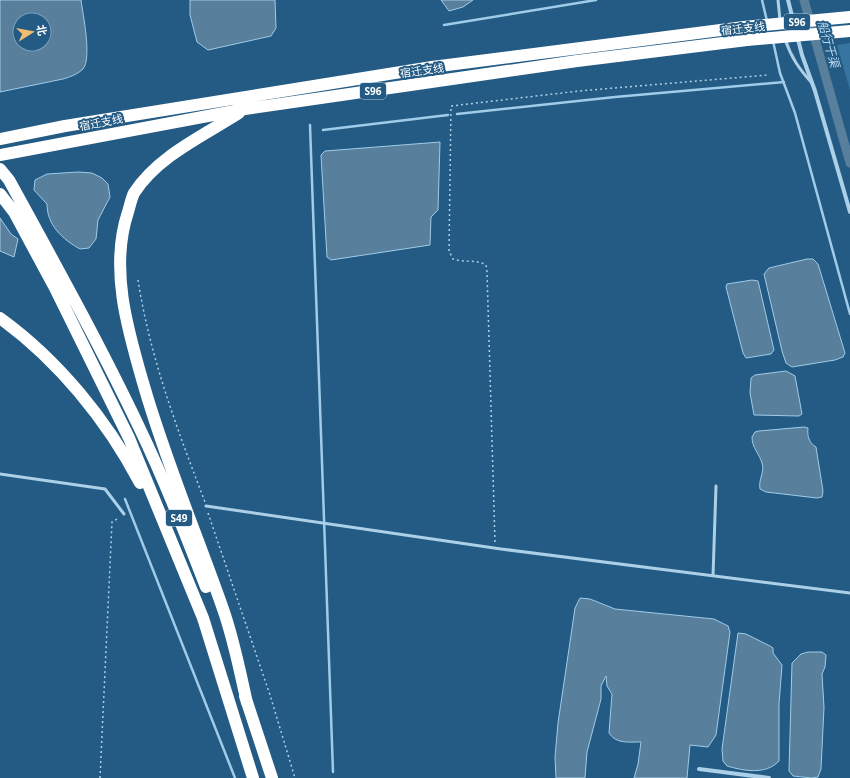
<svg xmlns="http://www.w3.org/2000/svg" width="850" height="778" viewBox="0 0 850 778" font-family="'Noto Sans','Noto Sans SC',sans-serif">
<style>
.green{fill:#3775a1}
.water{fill:#587f9b;stroke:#a0cce9;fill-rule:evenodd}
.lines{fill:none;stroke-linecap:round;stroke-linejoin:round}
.stream{stroke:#a0cce9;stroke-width:2.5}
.canal{stroke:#587f9b;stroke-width:9}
.path{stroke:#acd0e8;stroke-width:1.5;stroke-dasharray:2 3;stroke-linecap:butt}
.service{stroke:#acd0e8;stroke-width:3}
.minor{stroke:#acd0e8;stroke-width:4}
.motorway{stroke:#fff;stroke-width:12}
.motorway-bridge{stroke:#fff;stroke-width:12}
.labels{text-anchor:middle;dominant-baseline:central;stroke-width:4;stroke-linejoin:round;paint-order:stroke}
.shield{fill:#235b84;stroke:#bdceda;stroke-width:1}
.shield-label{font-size:10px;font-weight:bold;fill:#fff}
.street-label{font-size:11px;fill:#fff;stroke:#235b84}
.water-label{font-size:12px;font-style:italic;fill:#b8d9f0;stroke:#235b84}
</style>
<rect width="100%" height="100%" fill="#235b84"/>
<path class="green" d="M850 43V90L837 45Z"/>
<path class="water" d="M0 0H81C83 15 92 58 83 69 78 74 70 77 63 79L0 92ZM20 20H44V44H20Z
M190 0H275L276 28 271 36 208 50 197 42 190 15Z
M441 0H473L463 7 449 11Z
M440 142 438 210 431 217 430 245 331 260 327 257 321 155 325 151Z
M78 172 92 173 102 178 108 184 110 197 98 220 96 239 89 248 80 249C62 239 47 225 47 204L34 190 35 180 47 174Z
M0 218 11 234 18 239 14 257 0 251Z
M807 259H813L818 264 845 353 843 357 835 360 792 367 786 363 782 351 764 274 769 268Z
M752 280 758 281 759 285 774 350 771 354 746 358 743 353 726 287 727 284Z
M786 371 795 376 802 414 799 416 754 415 750 393 751 378 755 375Z
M804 427 808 428C807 436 809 443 816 447L823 491 822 497 817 498 766 492 760 489C758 480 765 472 762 463 759 453 752 448 752 437L755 432 759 431Z
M580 598 590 599 615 609 714 619 728 626 730 632 716 735 708 747 690 745 687 778H634L638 764 641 742C629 742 616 744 609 733L612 694 607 686 606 676 601 686V699L587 752 585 778H556L555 757 558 723 575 608Z
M738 633 746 634 770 646 773 648V653L782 665 779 704V761C766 775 744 771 727 766L723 761 722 749Z
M808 652H822L826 655 825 667 822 674 824 707 821 769 818 777 812 778 793 776 789 771 792 663 801 654Z"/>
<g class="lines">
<path class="stream" d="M762 0 767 21
M444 25 596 0
M773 41 780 73 795 113 850 314
M457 114 615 97 784 82
M310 125 333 772
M323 130 448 115
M125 499 235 778"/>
<path class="canal" d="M804 0 850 163"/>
<path class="path" d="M138 280C150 357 177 429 205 502
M208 513 270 695 295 778
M495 542 487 272 486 265C476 259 464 263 453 259L449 251 451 106 579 91 768 75
M100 778 112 522 119 518"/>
<path class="service" d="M778 0 780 20
M785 39C791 57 799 69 812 83
M0 474 105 489 124 514
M206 506 501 549 850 593
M713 576 716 486"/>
<path class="minor" d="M788 0 802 55 815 91 850 212
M699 769 769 778"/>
<path class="motorway" d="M239 113C203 136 158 156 134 193 131 199 130 206 128 212 109 269 128 331 144 386 166 462 197 535 223 609 234 640 240 672 247 703
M0 139 65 126 432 67 744 27
M0 155 245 109 577 61 747 40
M0 169 9 180C54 262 99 343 139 427 164 479 185 533 206 587
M0 194 14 212 56 290 129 438 203 618 253 778
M0 318C58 360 107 420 140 483
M245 696 272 778"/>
<path class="motorway-bridge" d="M744 27 850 17
M747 40 850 31"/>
</g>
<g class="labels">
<g class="shield">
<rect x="784" y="14" width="26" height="16" rx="3"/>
<rect x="360" y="83" width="26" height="16" rx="3"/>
<rect x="166" y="510" width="26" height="16" rx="3"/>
</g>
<g class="shield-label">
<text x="797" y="22">S96</text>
<text x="373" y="91">S96</text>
<text x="179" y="518">S49</text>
</g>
<g class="street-label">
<text transform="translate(743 28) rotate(-6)">宿迁支线</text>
<text transform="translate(422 70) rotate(-8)">宿迁支线</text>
<text transform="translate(101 122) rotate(-11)">宿迁支线</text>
</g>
<g class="water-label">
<text transform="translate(829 44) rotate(74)">船行干渠</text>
</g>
</g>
<g transform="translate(32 32) rotate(79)"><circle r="19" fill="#235b84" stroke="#7b9db5"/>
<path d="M0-3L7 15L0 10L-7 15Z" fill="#f3bb6f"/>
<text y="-6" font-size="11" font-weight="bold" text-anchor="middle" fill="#ffffff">北</text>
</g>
</svg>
